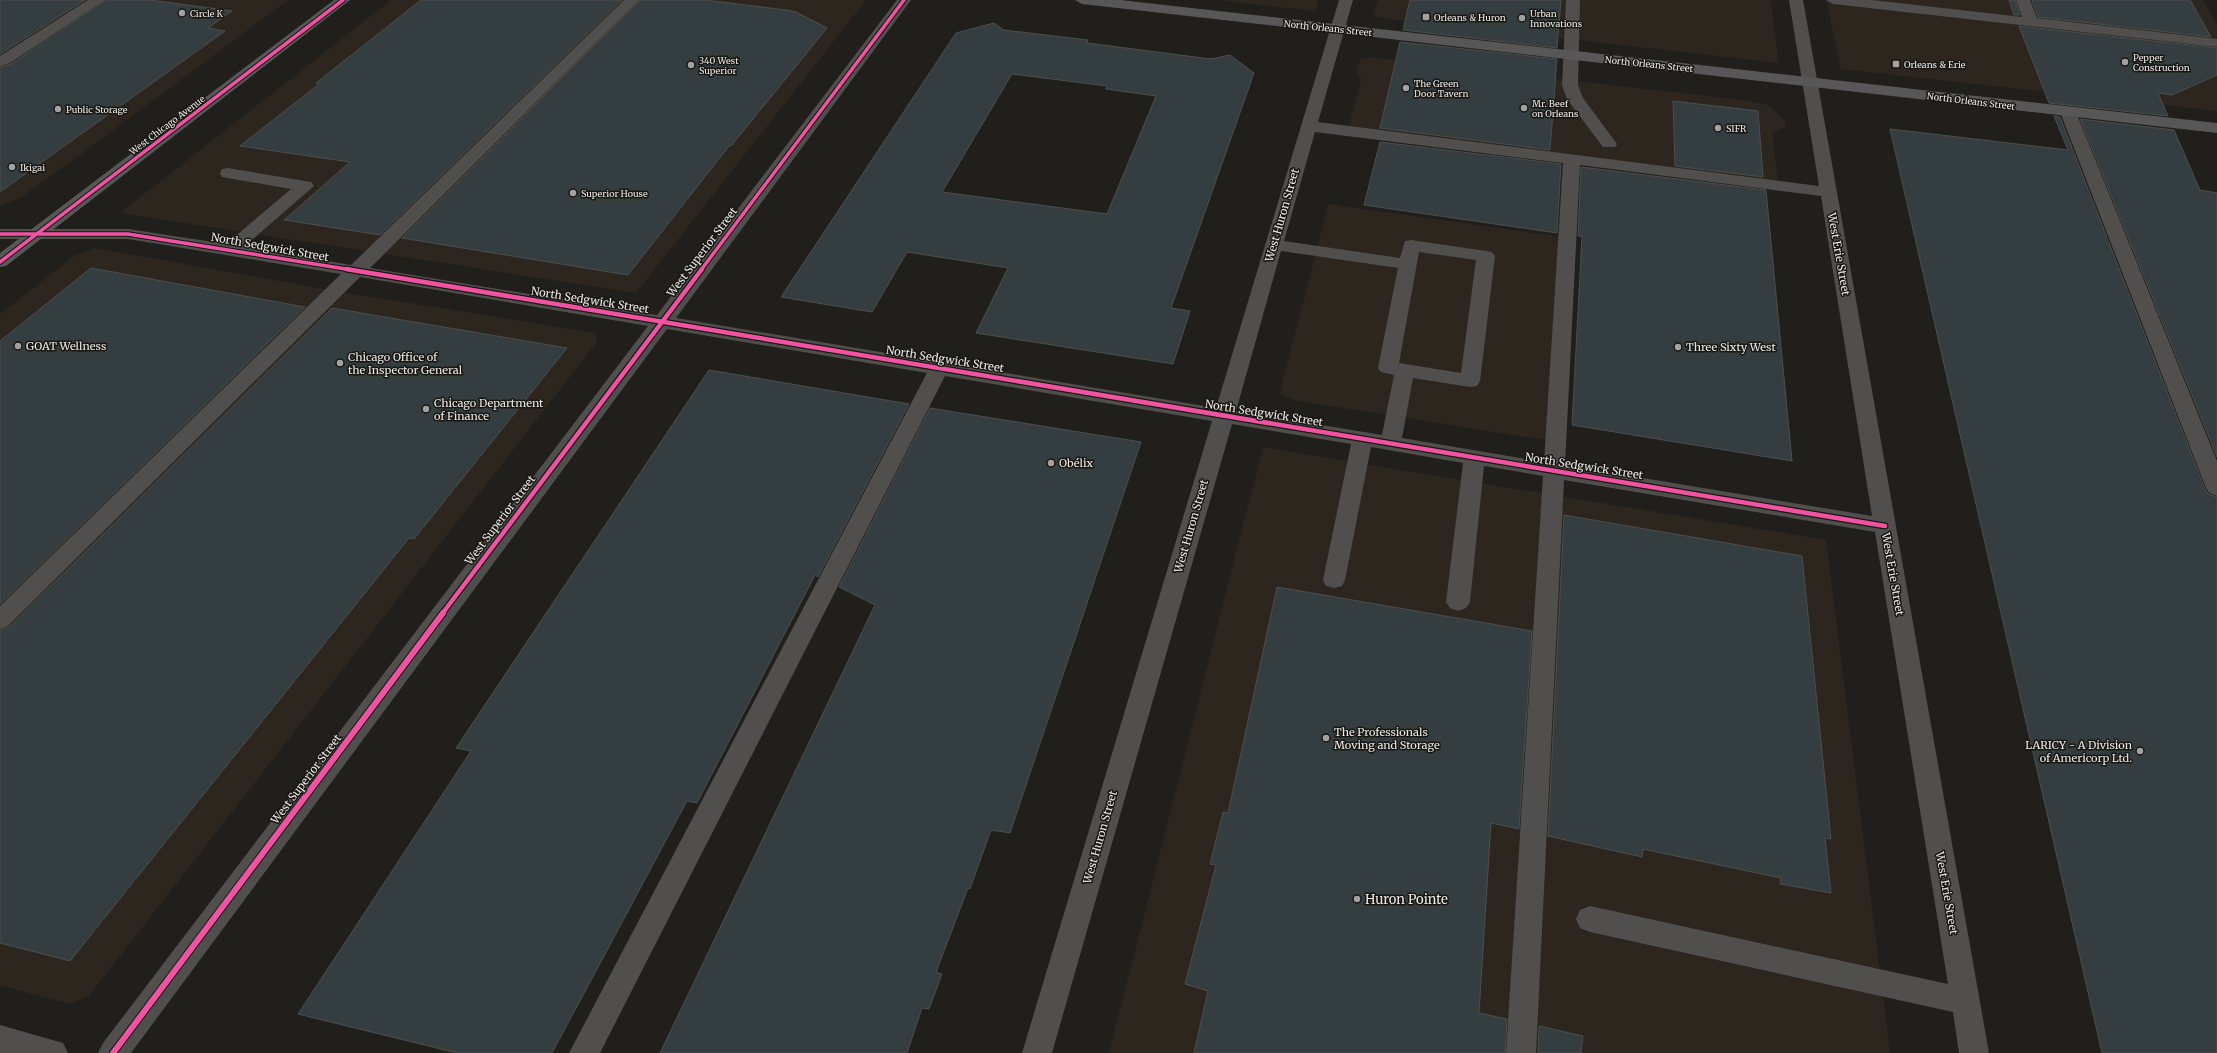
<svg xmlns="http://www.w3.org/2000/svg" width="2217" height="1053" viewBox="0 0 2217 1053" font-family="Merriweather,serif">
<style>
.built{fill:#2c261f}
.building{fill:#343d40;stroke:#4f4e4e;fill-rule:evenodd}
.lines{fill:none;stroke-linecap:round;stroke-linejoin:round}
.minor{fill:#504f4d;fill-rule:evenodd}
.major{fill:#585757;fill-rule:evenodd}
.cycleway-far2-casing{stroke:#181612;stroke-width:5.5}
.cycleway-far1-casing{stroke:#181612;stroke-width:7}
.cycleway-casing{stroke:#181612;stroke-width:8}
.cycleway-far2{stroke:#f153a3;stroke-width:3.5}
.cycleway-far1{stroke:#f153a3;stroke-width:4.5}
.cycleway{stroke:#f153a3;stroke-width:6}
.poi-dot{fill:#a4a2a0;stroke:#181612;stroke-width:1.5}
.labels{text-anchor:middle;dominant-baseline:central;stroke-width:3;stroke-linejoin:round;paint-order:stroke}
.far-poi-label{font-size:9px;fill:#ebe9e7;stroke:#181612;text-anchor:start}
.far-street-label{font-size:9px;fill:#ebe9e7;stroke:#181612}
.street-label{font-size:11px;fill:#ebe9e7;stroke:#181612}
.poi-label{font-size:11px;fill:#ebe9e7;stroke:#181612;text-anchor:start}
.near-poi-label{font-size:13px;fill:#ebe9e7;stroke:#181612;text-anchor:start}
</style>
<rect width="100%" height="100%" fill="#211f1c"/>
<path class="built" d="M0 0H288L80 155 20 198 0 206Z
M391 0H866L636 293 120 213Z
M1216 0H1318L1315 11Z
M1378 0H1770L1779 63 1373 17Z
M1826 0H2203L2217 24V111L1841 69Z
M1368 57 1751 101 1767 105 1785 120V128L1772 133 1778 183 1348 129 1361 79 1356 72 1360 59Z
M1328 204 1564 237 1551 441 1293 400 1280 393Z
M95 248 330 290 595 333 597 342 89 996 69 1004 0 985V314L74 256Z
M1263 447 1826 540 1890 1053H1109Z"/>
<path class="building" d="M0 0H85L0 54Z
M106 0H150L232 11 208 28 225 31 0 192V67L11 64Z
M421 0H622L380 235 284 220 350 162 240 146 319 84 316 83Z
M640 0H705L786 10 796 12 827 28 731 146H729L628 275 402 238Z
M1410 0H1561L1557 48 1403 30Z
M2009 0H2015L2020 15H2014Z
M2032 0H2190L2211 37 2038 17Z
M994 23 1004 30 1088 40 1087 43 1211 59 1230 55 1254 73 1171 308 1190 311 1173 364 976 333 1008 268 907 252 872 312 781 297 956 33ZM1012 74 1107 86 1106 89 1156 96 1107 214 942 192Z
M2019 26 2217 48V75L2172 95 2158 93 2168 116 2049 103Z
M1400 42 1557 59 1550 150 1380 128Z
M1673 101 1758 111 1763 177 1675 166Z
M2054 116 2060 117 2205 489 2208 494 2217 497V1053H2102L1890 129 2068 150Z
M2080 119 2174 130 2200 190 2217 193V457Z
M1380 142 1561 164 1557 233 1364 205Z
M1581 167 1766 190 1792 461 1572 425 1582 236H1578Z
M91 268 305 307 0 604V341Z
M332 308 567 348 414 539 409 538 70 961 0 943V630L9 627Z
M709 370 909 404 818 577 815 575 697 803 687 801 552 1053H457L298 1014 471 751 456 748Z
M930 408 1141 442 1010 833 991 830 970 889 968 888 936 972 942 974 929 1009 922 1008 907 1053H660L875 605 839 587Z
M1564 515 1802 556 1831 839 1825 838 1831 893 1780 884 1781 878 1643 849 1642 857 1548 836Z
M1277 587 1532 631 1519 829 1491 823 1479 1013 1507 1019 1505 1053H1194L1208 991 1185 984 1216 865 1210 864 1223 812 1228 813Z
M1539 1026 1583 1036 1581 1053H1538Z"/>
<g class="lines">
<path class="minor" d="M88 0H105L10 63 0 66V56Z
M624 0H639L370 268 657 315 897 0H911L676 318 1216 408 1339 0H1353L1318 122 1819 186 1789 0H1803L1989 1053H1959L1953 1012 1590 932 1580 928 1576 919 1580 910 1590 906 1948 984 1875 532 1564 480 1536 1053H1506L1543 476 1484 466 1470 602 1466 608 1458 611 1450 608 1446 602 1463 463 1371 447 1345 580 1342 586 1334 588 1326 586 1323 580 1351 444 1232 424 1052 1053H1022L1212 421 945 376 600 1053H569L927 373 667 329 131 1053H98L103 1043 648 326 360 277 8 626 0 629V606L341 274 128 239H0V229H128L226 244 291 189 222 177 220 173 222 169 228 168 305 181 311 182 314 186 244 247 351 265ZM1315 132 1563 163 1544 462 1402 438 1413 378 1470 387 1477 386 1480 381 1495 256 1492 252 1486 251 1411 240 1405 241 1400 258 1284 241ZM1580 165 1821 196 1872 516 1565 465ZM1281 251 1398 268 1378 368 1381 372 1394 375 1382 435 1236 411ZM1419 252 1476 260 1461 373 1399 363Z
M1566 0H1580L1578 85 1583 98 1617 144 1615 147H1603L1567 99 1562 85Z
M1826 0H1872L2022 17 2016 0H2030L2037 18 2217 39V47L1833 4Z
M2068 107 2074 109 2076 112 2217 461V496L2209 493 2206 488 2060 112 2062 109Z
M0 1025 63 1043 68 1053H0Z"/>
<path class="major" d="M334 0H350L6 266 0 267V253Z
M1075 0H1120L2217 123V133L1082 4Z"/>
<defs>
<path id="cycleway-far2" d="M0 234H128L352 270
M0 262 343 0
M701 270 904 0"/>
<path id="cycleway-far1" d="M346 269 1885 526
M442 614 702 269"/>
<path id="cycleway" d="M113 1053 443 613"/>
</defs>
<use href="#cycleway-far2" class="cycleway-far2-casing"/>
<use href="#cycleway-far1" class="cycleway-far1-casing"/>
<use href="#cycleway" class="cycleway-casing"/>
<use href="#cycleway-far2" class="cycleway-far2"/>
<use href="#cycleway-far1" class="cycleway-far1"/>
<use href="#cycleway" class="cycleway"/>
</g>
<g class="poi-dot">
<circle cx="182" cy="13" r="4"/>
<rect x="1422" y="13" width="8" height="8" rx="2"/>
<circle cx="1522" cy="18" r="4"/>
<circle cx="2125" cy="62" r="4"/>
<rect x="1892" y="60" width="8" height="8" rx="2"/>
<circle cx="691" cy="65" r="4"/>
<circle cx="1406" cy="88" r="4"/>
<circle cx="1524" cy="108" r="4"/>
<circle cx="58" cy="109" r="4"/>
<circle cx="1718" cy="128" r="4"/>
<circle cx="12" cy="167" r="4"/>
<circle cx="573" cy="193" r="4"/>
<circle cx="18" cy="346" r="4"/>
<circle cx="1678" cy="347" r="4"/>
<circle cx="340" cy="363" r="4"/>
<circle cx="426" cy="409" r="4"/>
<circle cx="1051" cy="463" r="4"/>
<circle cx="1326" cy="738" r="4"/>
<circle cx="2140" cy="751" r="4"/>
<circle cx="1357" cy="899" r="4"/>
</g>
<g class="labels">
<g class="far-poi-label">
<text x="190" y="13">Circle K</text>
<text x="1530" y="13">Urban<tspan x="1530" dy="10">Innovations</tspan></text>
<text x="1434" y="17">Orleans &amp; Huron</text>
<text x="2133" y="57">Pepper<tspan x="2133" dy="10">Construction</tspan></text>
<text x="699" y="60">340 West<tspan x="699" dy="10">Superior</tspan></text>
<text x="1904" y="64">Orleans &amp; Erie</text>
<text x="1414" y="83">The Green<tspan x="1414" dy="10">Door Tavern</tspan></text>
<text x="1532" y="103">Mr. Beef<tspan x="1532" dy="10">on Orleans</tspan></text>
<text x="66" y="109">Public Storage</text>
<text x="1726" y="128">SIFR</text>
<text x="20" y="167">Ikigai</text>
<text x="581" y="193">Superior House</text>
</g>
<g class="far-street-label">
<text transform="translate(1328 28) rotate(6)">North Orleans Street</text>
<text transform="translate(1649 64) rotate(6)">North Orleans Street</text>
<text transform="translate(1971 101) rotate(7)">North Orleans Street</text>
<text transform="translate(167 125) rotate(-37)">West Chicago Avenue</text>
</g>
<g class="street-label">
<text transform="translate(1282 215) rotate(-74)">West Huron Street</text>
<text transform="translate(270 247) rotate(10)">North Sedgwick Street</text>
<text transform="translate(702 252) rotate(-53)">West Superior Street</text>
<text transform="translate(1839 254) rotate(80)">West Erie Street</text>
<text transform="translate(590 300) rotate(9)">North Sedgwick Street</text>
<text transform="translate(945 359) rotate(9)">North Sedgwick Street</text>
<text transform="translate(1264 413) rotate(9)">North Sedgwick Street</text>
<text transform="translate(1584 466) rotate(9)">North Sedgwick Street</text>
<text transform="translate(500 520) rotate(-53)">West Superior Street</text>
<text transform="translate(1191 526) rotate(-74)">West Huron Street</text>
<text transform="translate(1893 574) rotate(80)">West Erie Street</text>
<text transform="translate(306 779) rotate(-53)">West Superior Street</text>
<text transform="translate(1100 837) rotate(-74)">West Huron Street</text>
<text transform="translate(1947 893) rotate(80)">West Erie Street</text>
</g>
<g class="poi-label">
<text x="26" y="346">GOAT Wellness</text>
<text x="1686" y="347">Three Sixty West</text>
<text x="348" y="357">Chicago Office of<tspan x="348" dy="13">the Inspector General</tspan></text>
<text x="434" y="403">Chicago Department<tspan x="434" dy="13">of Finance</tspan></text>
<text x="1059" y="463">Obélix</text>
<text x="1334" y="732">The Professionals<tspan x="1334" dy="13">Moving and Storage</tspan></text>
<text x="2132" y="745" text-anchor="end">LARICY - A Division<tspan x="2132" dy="13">of Americorp Ltd.</tspan></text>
</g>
<g class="near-poi-label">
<text x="1365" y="899">Huron Pointe</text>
</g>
</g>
</svg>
